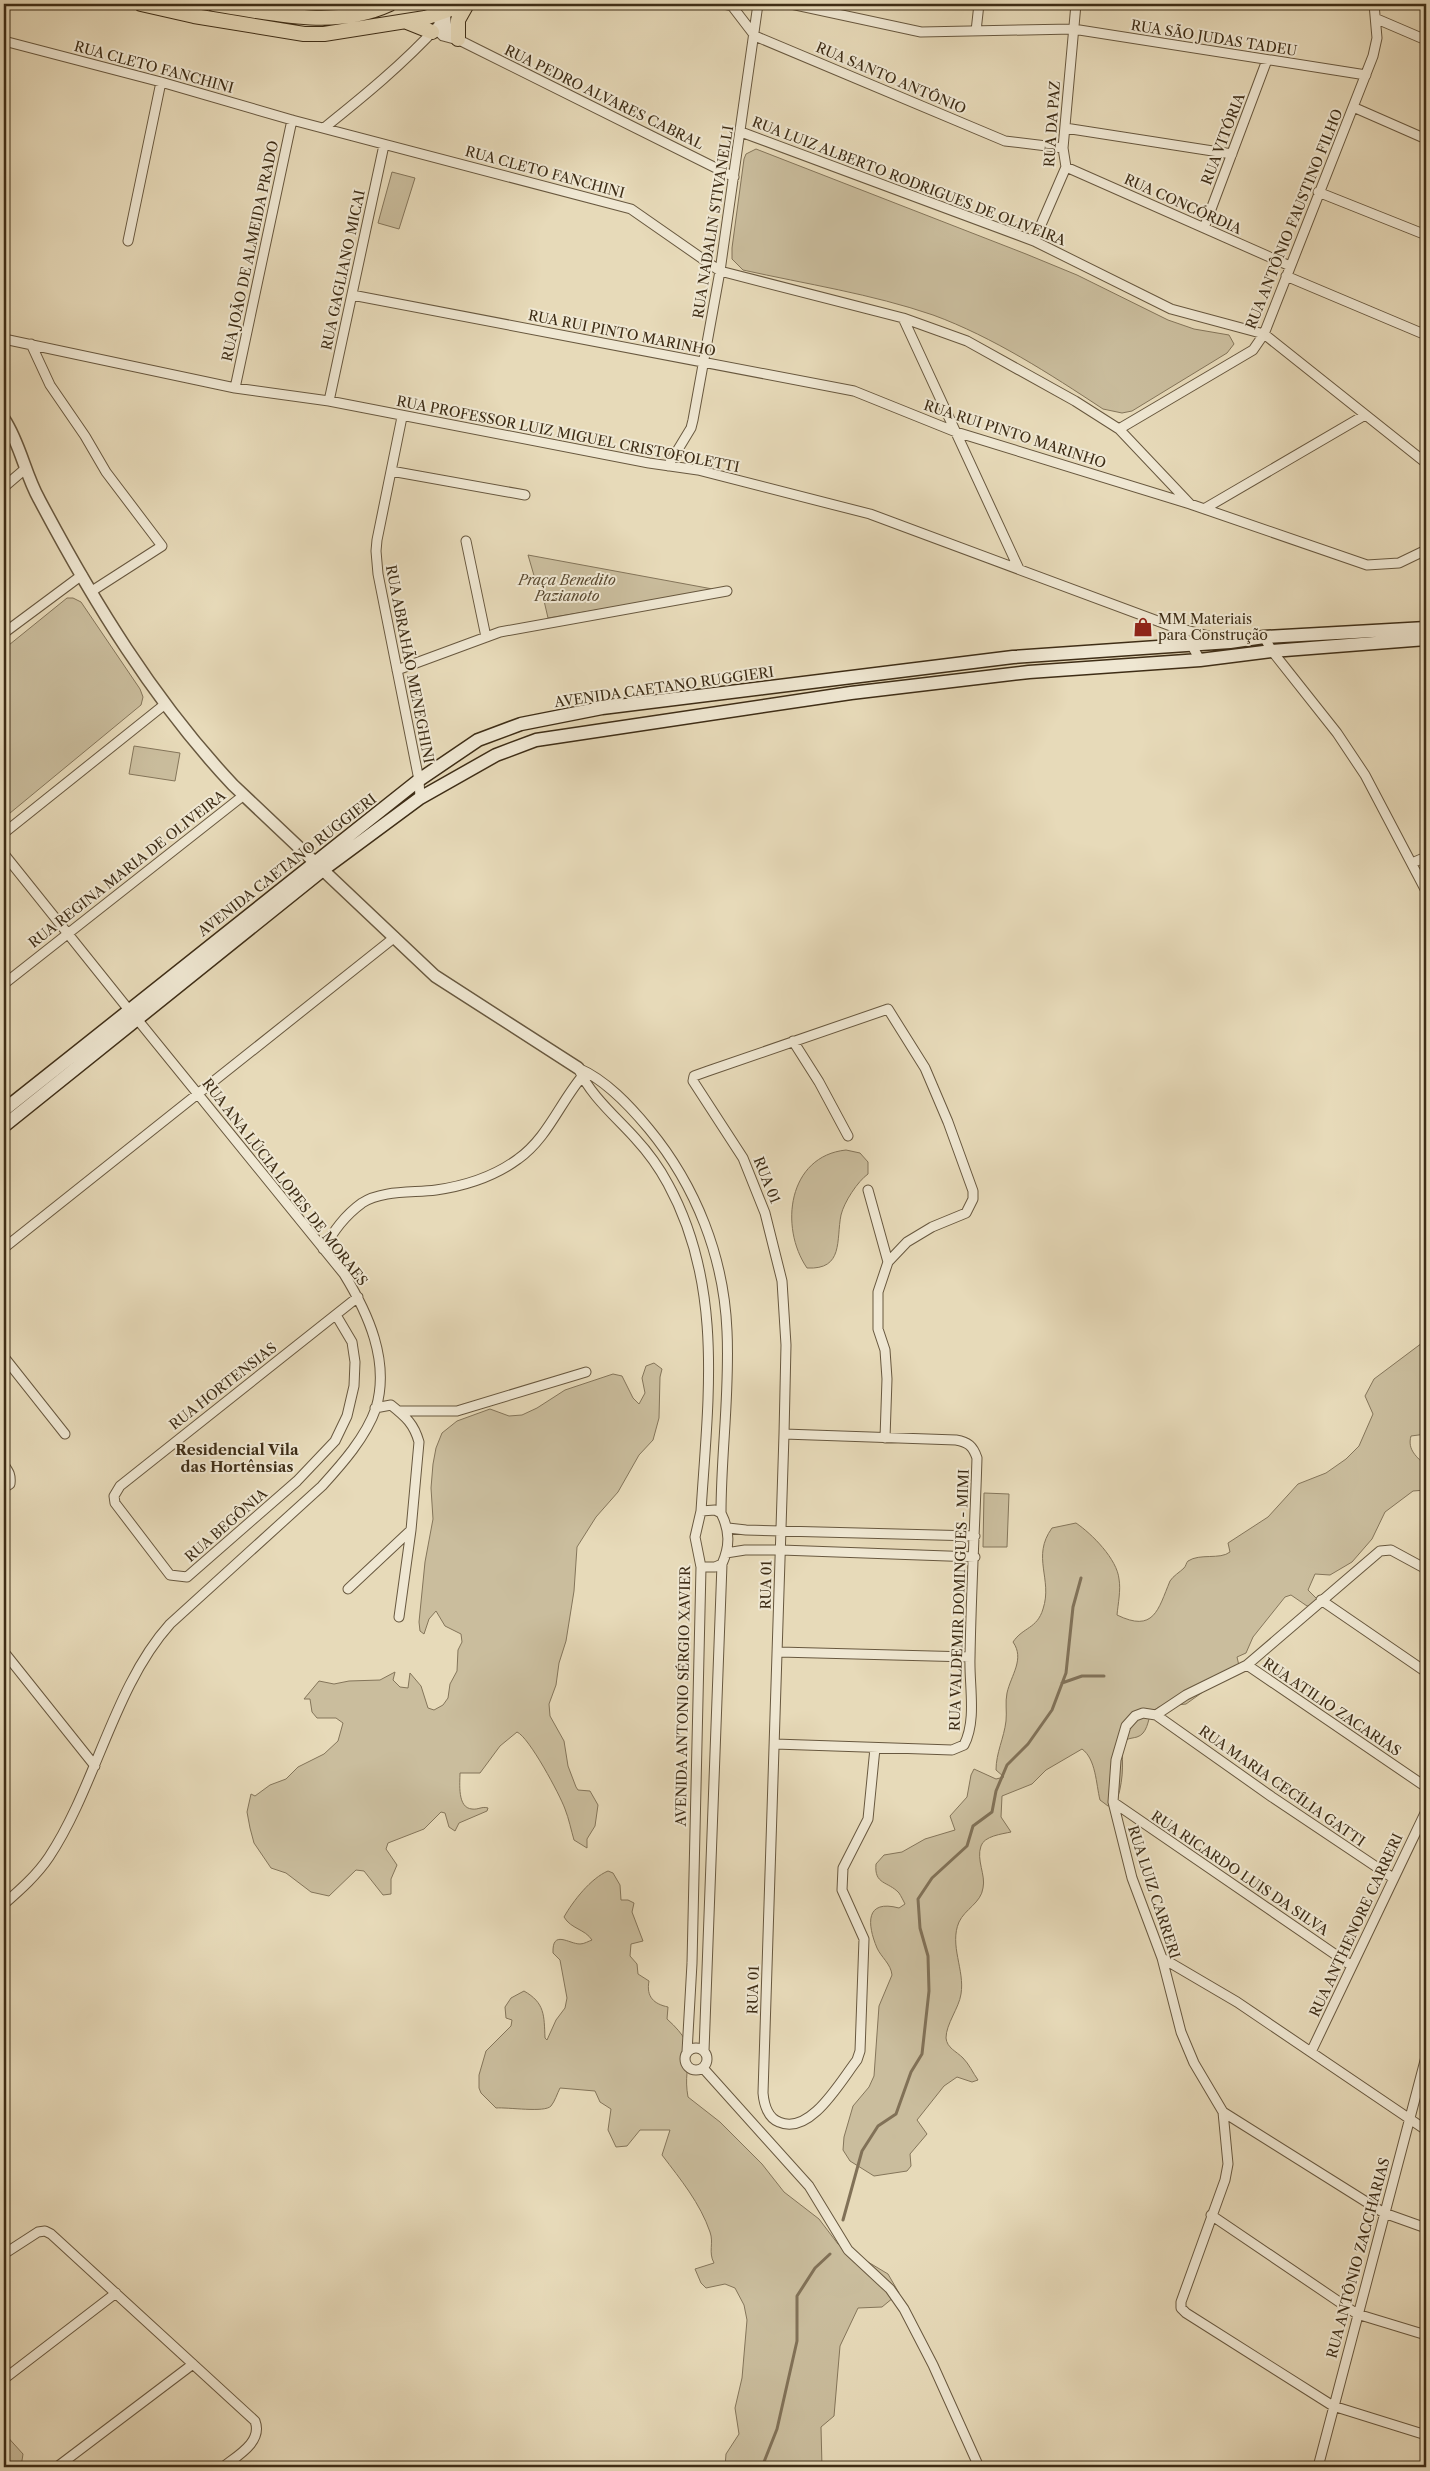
<svg xmlns="http://www.w3.org/2000/svg" width="1430" height="2471" viewBox="0 0 1430 2471" font-family="'Libre Caslon Text',serif">
<style>
.green{fill:#cabd9d;stroke:#84755a}
.lines{fill:none;stroke-linecap:round;stroke-linejoin:round}
.stream{stroke:#817157;stroke-width:3}
.minor-casing{stroke:#68583f;stroke-width:11}
.tertiary-casing{stroke:#68583f;stroke-width:14}
.secondary-casing{stroke:#3e2d16;stroke-width:15}
.primary-casing{stroke:#3e2d16;stroke-width:16}
.minor{stroke:#efe7d2;stroke-width:9}
.tertiary{stroke:#efe7d2;stroke-width:11}
.secondary{stroke:#efe7d2;stroke-width:12}
.primary{stroke:#e7dab9;stroke-width:14}
.labels{text-anchor:middle;dominant-baseline:central;stroke-width:4;stroke-linejoin:round;paint-order:stroke}
.street-label{font-size:14px;fill:#3e2d16;stroke:#efe7d2}
.park-label{font-size:14px;font-style:italic;fill:#5a4a31;stroke:#efe7d2}
.poi-label{font-size:14px;fill:#3e2d16;stroke:#efe7d2;text-anchor:start}
.neighbourhood-label{font-size:15px;font-weight:bold;fill:#3e2d16;stroke:#efe7d2}
</style>
<rect width="100%" height="100%" fill="#e7dab9"/>
<filter id="stains"><feTurbulence type="fractalNoise" baseFrequency=".004" numOctaves="4"/><feColorMatrix values="0 0 0 0 .2 0 0 0 0 .09 0 0 0 0 .02 0 0 0 .5 -.17"/></filter>
<radialGradient id="worn" r=".72"><stop offset=".6" stop-color="#630" stop-opacity="0"/><stop offset="1" stop-color="#630" stop-opacity=".3"/></radialGradient>
<path class="green" d="M756 149 1026 254 1077 275 1168 320 1194 329 1229 335 1234 344 1227 353 1132 411 1122 413 1103 409C1050 374 993 337 933 315 872 294 806 284 743 270L732 259V248L744 159 746 154Z
M392 172 415 178 399 229 378 223Z
M528 555 718 590 548 618 539 579H535Z
M67 598H73L81 602 140 689 143 697 141 705 4 818V649Z
M134 746 180 753 175 781 129 774Z
M846 1150 860 1153 868 1162V1174C858 1181 844 1202 841 1215 836 1240 844 1270 807 1268 779 1227 788 1156 846 1150Z
M1426 1340V1434L1411 1436C1407 1450 1417 1457 1426 1466V1490L1413 1491 1385 1512 1372 1539 1352 1562 1330 1575 1315 1574 1308 1590 1319 1601 1318 1606H1307L1291 1595 1285 1597 1253 1637 1246 1653 1237 1657 1240 1670 1214 1684 1186 1704 1159 1707 1151 1712C1148 1721 1147 1734 1137 1737 1129 1739 1127 1738 1121 1744 1124 1764 1123 1786 1115 1805L1108 1806 1100 1800C1096 1784 1096 1759 1082 1749L1046 1770 1032 1784 1002 1796 1001 1817 1011 1832C1002 1834 984 1836 981 1846 976 1860 986 1875 983 1888 981 1903 965 1909 959 1922 949 1945 965 1970 961 1994 959 2008 946 2024 946 2038 947 2048 956 2051 963 2058 969 2064 973 2073 978 2080L972 2082 957 2077 944 2086 917 2120 927 2134 910 2154 911 2166 907 2171 874 2176 850 2161 843 2150 844 2137 853 2106 869 2087 874 2076 879 2006 892 1975C891 1964 881 1957 877 1948 867 1924 865 1899 899 1908L905 1904C903 1900 901 1896 899 1893 888 1881 874 1885 876 1864L884 1855 902 1852 925 1839 955 1830 950 1816 967 1797 971 1775 974 1769 996 1779 1004 1777 996 1770C996 1753 1004 1738 1006 1721 1007 1712 1005 1702 1007 1693 1011 1675 1025 1659 1013 1642 1023 1627 1037 1629 1043 1609 1053 1579 1031 1557 1052 1528L1076 1523C1092 1534 1117 1559 1119 1579 1121 1590 1118 1604 1117 1615 1154 1633 1158 1610 1170 1581 1173 1576 1180 1572 1184 1568 1186 1566 1186 1563 1188 1561 1200 1553 1220 1560 1230 1552L1228 1543 1268 1517 1298 1484 1326 1473 1346 1459 1359 1446 1373 1414 1365 1396 1374 1379Z
M654 1363 662 1369 660 1377 659 1418 653 1440 639 1455 618 1492 596 1517 577 1547 574 1591 566 1641 559 1663 556 1685 549 1704 550 1716 564 1741 568 1766 576 1787 578 1790 590 1791 598 1805 595 1826 587 1839V1848L574 1840C571 1830 569 1819 565 1809 560 1795 529 1737 517 1732L500 1746 480 1773H460C460 1783 457 1808 472 1809 478 1810 482 1806 488 1808L487 1811 459 1823 455 1831 449 1827 445 1813 441 1812 424 1829 388 1843 386 1849 397 1865 391 1879V1894L383 1895 364 1871 356 1870 329 1896 311 1892 286 1873 271 1868 254 1843 250 1828 247 1812 251 1794 255 1796 270 1785 286 1779 298 1767 324 1754 338 1741 343 1723 336 1718H317L312 1712 310 1699H304L319 1681 334 1684 349 1681 380 1680 395 1672 393 1680 400 1687 408 1688 410 1673 421 1686 428 1708 434 1710 443 1705 448 1698 450 1684 457 1671 458 1650 462 1642 461 1634 445 1626 436 1611 429 1619 424 1634 420 1631 419 1622 425 1562 433 1519 431 1488 433 1464 436 1448 442 1433 457 1421 490 1409 509 1416 522 1415 537 1408 565 1390 613 1374 622 1376 633 1398 639 1404 645 1393 642 1378 646 1366Z
M984 1493 1009 1494 1007 1547H983Z
M608 1871 613 1873 620 1885 621 1900H628L634 1903 632 1912 643 1941 631 1944 630 1956 637 1964 638 1974 649 1981C646 1997 654 2004 668 2007L667 2019C704 2052 681 2059 688 2097L720 2122 762 2164 784 2192 819 2219 838 2244 888 2274 899 2293 882 2307 858 2308 840 2346 834 2416 821 2427 822 2467H725L726 2454 739 2434 735 2408 742 2378 747 2320 744 2305 735 2288 725 2284 706 2288 701 2283 695 2269 714 2263C708 2252 714 2243 710 2232 700 2203 681 2180 662 2155L670 2130H640L627 2146 616 2147 608 2130 611 2109 600 2102 595 2091 560 2088C557 2094 555 2101 551 2106 545 2113 508 2107 496 2108L481 2093 479 2088V2075L486 2051 511 2026 512 2020 506 2018 505 2007 511 1998 524 1991C545 2003 544 2015 545 2038L547 2040 556 2020 565 2008 567 1998 560 1960 553 1953C552 1929 569 1944 580 1944 584 1944 589 1941 592 1940 585 1929 571 1929 564 1917 573 1901 591 1878 608 1871Z
M4 2433 23 2454 21 2467H4Z"/>
<g class="lines">
<path class="stream" d="M297 4 315 6
M1062 1683 1082 1676H1104
M843 2220 862 2151 878 2126 896 2114 911 2072 922 2054 929 1991 928 1956 920 1928 918 1899 932 1878 967 1846 973 1826 992 1812 996 1791 1007 1765 1028 1744 1052 1710 1066 1673 1073 1607 1081 1578
M762 2467 777 2429 797 2341V2296L815 2268 830 2254"/>
<defs>
<path id="minor" d="M723 4 732 6 755 36 1005 141 1063 148
M791 4 921 32 1073 29 1366 75
M445 11 447 29 463 42 734 177
M1377 19 1426 40
M439 21V32L443 36 458 40
M976 31 979 4
M4 41 161 82 292 120 631 209 720 271 903 318 967 341 1075 401 1119 429 1190 504
M1353 107 1426 139
M324 128C364 96 403 64 438 26
M1065 128 1232 154
M741 132 1034 241 1171 309 1264 334 1426 463
M1066 167 1290 266
M1318 192 1426 235
M1204 228 1267 60
M128 241 161 82
M1034 241 1066 167 1063 148 1076 4
M1286 276 1426 335
M352 295 854 391 956 432 1190 504 1367 565 1399 563 1426 550
M903 318 1019 569
M4 339 235 388 329 401 649 463 698 470 870 514 1171 626 1224 640
M31 344 50 385 85 436 106 472 162 546 92 591
M235 388 292 120
M329 401 384 145
M402 417 377 540 376 551 378 574 419 780 420 798
M1119 429 1253 350 1264 334 1373 56 1377 38 1374 4
M668 466 691 428 693 420 720 271 758 4
M391 471 525 495
M4 487 25 469
M1204 509 1365 415
M466 541 486 637
M1173 627 1191 644 1200 660
M4 633 82 575
M1264 637 1272 651 1337 733 1365 775 1426 891
M397 670 500 632 727 591
M4 833 164 705
M4 854 129 1010
M1412 863 1426 857
M4 984 244 795
M793 1041 819 1082 848 1136
M578 1068C606 1080 630 1106 649 1129 696 1186 724 1257 727 1331 730 1392 721 1453 721 1513 730 1531 730 1546 722 1564L704 2051
M578 1068C590 1095 615 1116 635 1138 647 1151 660 1169 668 1184 724 1286 708 1400 701 1511L695 1537 701 1567 692 1963 687 2052
M868 1190 888 1262
M4 1248 395 937
M323 1249C334 1231 344 1216 362 1203 382 1190 413 1193 436 1190 464 1186 495 1176 518 1159 548 1138 561 1100 585 1073
M336 1315 352 1342 355 1362 354 1386 347 1416 335 1441 297 1481 187 1577 170 1575 115 1503 114 1496 120 1486 358 1297
M4 1357 65 1434
M375 1408 391 1405C406 1417 414 1424 419 1442L411 1530 399 1617
M399 1411H457L586 1372
M4 1465C9 1472 11 1475 10 1484L4 1488
M701 1511 715 1510 721 1513
M728 1528 746 1530 975 1536
M726 1553 745 1550H781L975 1557
M701 1567H715L722 1564
M1426 1569 1391 1550 1380 1551 1247 1665 1186 1695 1156 1715 1143 1713 1135 1716 1126 1726 1116 1760 1113 1802 1132 1878 1162 1958 1181 2032 1194 2063 1223 2112 1228 2164 1225 2180 1181 2302V2308L1186 2313 1333 2406 1426 2435
M348 1589 411 1530
M1321 1600 1426 1672
M4 1652 95 1766
M779 1652 970 1657
M1247 1665 1426 1787
M1156 1715 1272 1797 1393 1878
M775 1744 952 1750 964 1745C977 1720 969 1685 970 1658 971 1591 975 1525 977 1458 973 1446 968 1442 956 1440L784 1434
M875 1748 868 1819 843 1868 842 1890 864 1939 860 2051 857 2060C840 2082 810 2136 779 2122 768 2118 764 2104 763 2093L784 1434 786 1345 782 1281 765 1213 743 1158 693 1081 694 1076 708 1071 888 1009 925 1068 948 1122 973 1191V1199L966 1213 932 1227 907 1242 888 1262 878 1292V1329L885 1350 887 1379 885 1438
M1113 1802 1352 1966
M4 1904C20 1890 37 1875 49 1857 96 1786 114 1686 170 1624L322 1486C342 1464 366 1437 376 1408 390 1361 368 1313 344 1274L137 1019
M1162 1958 1237 2002 1426 2130
M685 2059a11 11 0 1 1 22 0a11 11 0 1 1-22 0Z
M1311 2052 1426 1811
M703 2068 809 2186 848 2250 890 2289 904 2309 933 2365 979 2467
M1223 2112 1384 2213 1426 2228
M1211 2215 1357 2314 1426 2335
M4 2254 38 2232 45 2231 51 2234 255 2421C263 2442 237 2456 223 2467
M4 2379 116 2293
M57 2467 193 2364
M1318 2467 1426 2057"/>
<path id="tertiary" d="M4 419C20 443 25 474 39 499 93 601 154 701 233 785L435 976 578 1068"/>
<path id="secondary" d="M4 1110 419 780 478 740 521 724 602 708 1013 657 1230 642 1264 637 1426 628
M4 1126 324 869 420 798 496 755 536 740 851 693 1029 672 1200 660 1272 651 1426 639"/>
<path id="primary" d="M141 4 194 16 304 34H324L425 18 466 4
M214 4C272 13 334 30 390 4
M407 22 432 32
M458 39V20L467 4"/>
</defs>
<use href="#minor" class="minor-casing"/>
<use href="#tertiary" class="tertiary-casing"/>
<use href="#secondary" class="secondary-casing"/>
<use href="#primary" class="primary-casing"/>
<use href="#minor" class="minor"/>
<use href="#tertiary" class="tertiary"/>
<use href="#secondary" class="secondary"/>
<use href="#primary" class="primary"/>
</g>
<defs>
<symbol id="shop-bare" viewBox="-9 -9 18 18"><path d="M-5-2.5h2.3a2.7 3.5 0 0 1 5.4 0H5L5.5 6h-11ZM-1.5-2.5h3a1.5 2.3 0 0 0-3 0Z" fill="#8f2418" stroke="#efe7d2" stroke-width="2.5" paint-order="stroke"/></symbol>
</defs>
<g fill-rule="evenodd">
<use href="#shop-bare" x="1129" y="613" width="28" height="28"/>
</g>
<g class="labels">
<g class="street-label">
<text transform="translate(1214 38) rotate(9)">RUA SÃO JUDAS TADEU</text>
<text transform="translate(154 67) rotate(15)">RUA CLETO FANCHINI</text>
<text transform="translate(891 78) rotate(23)">RUA SANTO ANTÔNIO</text>
<text transform="translate(604 97) rotate(26)">RUA PEDRO ALVARES CABRAL</text>
<text transform="translate(1052 124) rotate(-86)">RUA DA PAZ</text>
<text transform="translate(1223 139) rotate(-69)">RUA VITÓRIA</text>
<text transform="translate(545 172) rotate(15)">RUA CLETO FANCHINI</text>
<text transform="translate(909 181) rotate(21)">RUA LUIZ ALBERTO RODRIGUES DE OLIVEIRA</text>
<text transform="translate(1183 204) rotate(24)">RUA CONCÓRDIA</text>
<text transform="translate(1294 219) rotate(-68)">RUA ANTÔNIO FAUSTINO FILHO</text>
<text transform="translate(713 222) rotate(-81)">RUA NADALIN STIVANELLI</text>
<text transform="translate(250 251) rotate(-78)">RUA JOÃO DE ALMEIDA PRADO</text>
<text transform="translate(343 270) rotate(-78)">RUA GAGLIANO MICAI</text>
<text transform="translate(622 333) rotate(11)">RUA RUI PINTO MARINHO</text>
<text transform="translate(568 434) rotate(11)">RUA PROFESSOR LUIZ MIGUEL CRISTOFOLETTI</text>
<text transform="translate(1015 434) rotate(18)">RUA RUI PINTO MARINHO</text>
<text transform="translate(410 664) rotate(79)">RUA ABRAHÃO MENEGHINI</text>
<text transform="translate(664 687) rotate(-8)">AVENIDA CAETANO RUGGIERI</text>
<text transform="translate(287 865) rotate(-38)">AVENIDA CAETANO RUGGIERI</text>
<text transform="translate(127 869) rotate(-38)">RUA REGINA MARIA DE OLIVEIRA</text>
<text transform="translate(767 1180) rotate(68)">RUA 01</text>
<text transform="translate(285 1182) rotate(52)">RUA ANA LÚCIA LOPES DE MORAES</text>
<text transform="translate(223 1386) rotate(-38)">RUA HORTENSIAS</text>
<text transform="translate(226 1525) rotate(-41)">RUA BEGÔNIA</text>
<text transform="translate(766 1585) rotate(-89)">RUA 01</text>
<text transform="translate(959 1600) rotate(-88)">RUA VALDEMIR DOMINGUES - MIMI</text>
<text transform="translate(683 1696) rotate(-89)">AVENIDA ANTONIO SÉRGIO XAVIER</text>
<text transform="translate(1332 1707) rotate(34)">RUA ATILIO ZACARIAS</text>
<text transform="translate(1282 1786) rotate(35)">RUA MARIA CECÍLIA GATTI</text>
<text transform="translate(1240 1873) rotate(34)">RUA RICARDO LUIS DA SILVA</text>
<text transform="translate(1154 1892) rotate(72)">RUA LUIZ CARRERI</text>
<text transform="translate(1356 1925) rotate(-65)">RUA ANTHENORE CARRERI</text>
<text transform="translate(753 1990) rotate(-88)">RUA 01</text>
<text transform="translate(1358 2258) rotate(-75)">RUA ANTÔNIO ZACCHARIAS</text>
</g>
<g class="park-label">
<text x="567" y="580">Praça Benedito<tspan x="567" dy="16">Pazianoto</tspan></text>
</g>
<g class="poi-label">
<text x="1158" y="619">MM Materiais<tspan x="1158" dy="16">para Construção</tspan></text>
</g>
<g class="neighbourhood-label">
<text x="237" y="1449">Residencial Vila<tspan x="237" dy="17">das Hortênsias</tspan></text>
</g>
</g>
<rect width="1430" height="2471" fill="none" stroke="#e7dab9" stroke-width="20"/>
<rect x="5" y="5" width="1420" height="2461" fill="none" stroke="#3e2d16" stroke-width="2.5"/>
<rect x="10" y="10" width="1410" height="2451" fill="none" stroke="#3e2d16"/>
<rect width="100%" height="100%" filter="url(#stains)"/>
<rect width="100%" height="100%" fill="url(#worn)"/>
</svg>
